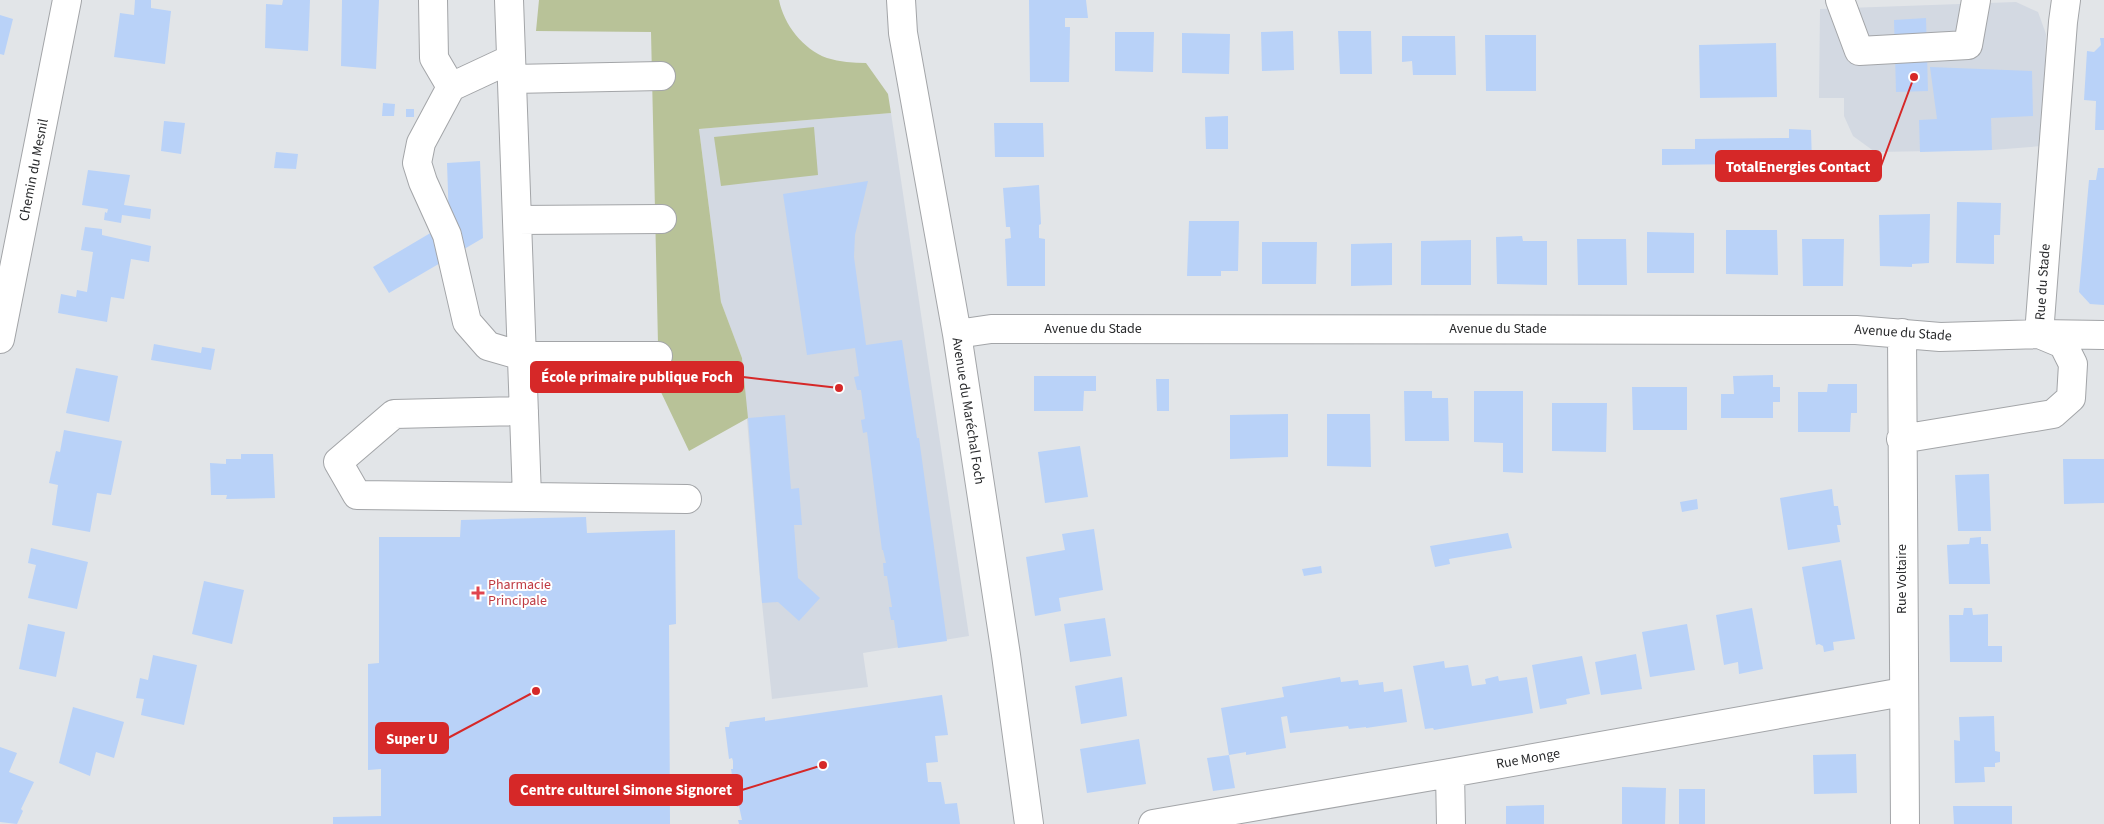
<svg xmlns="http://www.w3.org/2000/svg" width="2104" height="824" viewBox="0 0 2104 824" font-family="'Source Sans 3',sans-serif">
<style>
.built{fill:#d3d9e2}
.green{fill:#b8c298}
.building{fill:#b9d2f8}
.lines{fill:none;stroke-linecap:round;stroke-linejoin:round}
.minor-casing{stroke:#a3a5a8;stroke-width:30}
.minor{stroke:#fff;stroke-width:28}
.health-dot{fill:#e0444e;stroke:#fff;stroke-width:2}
.labels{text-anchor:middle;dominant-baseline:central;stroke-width:4;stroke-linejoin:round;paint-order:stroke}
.street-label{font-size:14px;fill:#2a2b2d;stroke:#fff}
.health-label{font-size:14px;fill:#be3a42;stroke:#fff;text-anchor:start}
.leader{fill:none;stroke:#d62828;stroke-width:2}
.callout-dot{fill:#d62828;stroke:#fff;stroke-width:2}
.callout{fill:#d62828;stroke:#d62828;stroke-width:2}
.callout-label{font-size:15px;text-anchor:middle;font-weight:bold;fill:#fff}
</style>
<rect width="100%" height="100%" fill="#e2e5e8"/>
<path class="built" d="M2016 2 2038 12 2046 34 2042 146 1992 150 1875 152 1853 136 1844 116V98H1819L1820 9Z
M891 113 969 636 863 653 868 687 772 699 762 603 742 358 721 302 699 129Z"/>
<path class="green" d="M539 0H779C784 25 803 49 827 58 840 62 853 63 866 63L888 94 891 113 699 129 721 302 742 358 748 418 689 451 659 388 651 32 536 31Z
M814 127 818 175 721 186 714 137Z"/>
<path class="building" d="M135 0H151V8L171 11 165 64 114 57 120 13 134 15Z
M283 0H310L308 51 265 48 266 4 282 5Z
M342 0H379L376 69 341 66Z
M1029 0H1086L1088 18H1065V27H1070L1069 82H1030Z
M0 15 13 19 4 55 0 54Z
M1926 18 1928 91 1896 92 1894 20Z
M1293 31 1294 70 1262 71 1261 32Z
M1338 31H1371L1372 74H1340Z
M1115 32H1154L1153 72 1115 71Z
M1182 33 1230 34 1229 74 1182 73Z
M1485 35H1536V91H1486Z
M1402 36H1455L1456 75H1413L1412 61 1402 62Z
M2100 38H2104V130H2095L2096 101 2084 100 2087 51 2094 52 2101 45Z
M1776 43 1777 97 1700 98 1699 45Z
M1930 67 2032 71 2033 116 1991 118 1992 150 1920 152 1919 120 1937 119Z
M383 103 395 104 394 116H382Z
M406 109H414V117H406Z
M1228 116V149H1206L1205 117Z
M164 121 185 123 181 154 161 151Z
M994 123H1043L1044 157H995Z
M1789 129 1811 130 1812 163 1662 165V149H1695V139L1789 138Z
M276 152 298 154 296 169 274 168Z
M480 161 483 238 389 293 373 267 449 222 447 163Z
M2098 168H2104V305L2090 304 2079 292 2089 180H2096Z
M88 170 130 175 124 205 151 209 150 219 122 215 121 223 104 220 105 212 107 213 108 209 82 205Z
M868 181 855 235 854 257 866 345 902 340 917 438H919L947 641 898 648 894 620H891L889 607H892L887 576H884L883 563H886L883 550H882L867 432 863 433 861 420 865 419 861 390H857L854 377 859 376 855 348 807 355 783 194Z
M1039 185 1041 224 1039 225V238L1045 239V286H1007L1005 239 1011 238 1010 227H1006L1003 188Z
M1957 202 2001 203 2000 235H1994V264L1956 263Z
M1930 214 1929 263 1912 264V267L1880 266 1879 215Z
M1189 221H1239L1238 271H1221V276H1187Z
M85 227 102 229V235L151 246 149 262 131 259 124 299 111 297 107 322 58 313 61 294 76 297 77 290 87 292 93 252 81 250Z
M1726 230H1777L1778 275 1726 274Z
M1647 232 1694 233V273H1647Z
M1522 236 1523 241H1547V285L1497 284 1496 237Z
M1577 239H1626L1627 285H1578Z
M1802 239H1844L1843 286H1803Z
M1471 240V285H1421V241Z
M1262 242H1317L1316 284H1262Z
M1392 243V285L1351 286V244Z
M154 344 201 353 202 347 215 349 211 370 151 360Z
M76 368 118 376 109 422 66 413Z
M1773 375V387H1780V402H1773V418H1721V394H1734L1733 376Z
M1034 376H1096V391H1084L1083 411H1034Z
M1156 379H1169V411H1157Z
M1828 384H1857V413H1851L1850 432H1798V392H1827Z
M1632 387H1687V430H1633Z
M1404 391H1432V398H1448L1449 441H1405Z
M1474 391H1523V473L1503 472V443L1474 442Z
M1552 403H1607L1606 452 1552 451Z
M1288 414V457L1230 459V415Z
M1327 414H1370L1371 467 1327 466Z
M785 415 791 489 799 488 802 525H794L798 578 820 598 799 621 778 602 762 603 748 418Z
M64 430 122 441 111 495 97 493 90 532 52 525 58 485 49 483 56 451 60 452Z
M1080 446 1088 497 1045 503 1038 452Z
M241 454H273L275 498 226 499 227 495H211L210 463 226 464V459H241Z
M2063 459H2104V503L2064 504Z
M1989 474 1991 531H1958L1955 475Z
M1832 489 1834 506H1838L1841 525H1837L1840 542 1788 550 1780 498Z
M1697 499 1698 509 1682 512 1680 502Z
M586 517 587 533 675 530 676 624 669 625 670 824H333V817L381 816V769L368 770V664L379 663V537H460L461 520Z
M1094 529 1103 590 1059 598 1061 611 1035 616 1026 557 1065 550 1062 534Z
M1508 533 1512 548 1449 559 1450 564 1435 567 1430 546Z
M1981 537V544H1988L1990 584H1949L1947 545 1969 544 1970 538Z
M31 548 88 562 77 609 28 598 36 565 28 563Z
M1841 560 1855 639 1833 642 1834 650 1824 652 1823 646 1819 644 1816 645 1802 567Z
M1321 566 1322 573 1304 576 1302 569Z
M204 581 244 590 232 644 192 634Z
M1752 608 1763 669 1739 674 1738 662 1724 665 1716 615Z
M1964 608H1972L1973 615 1988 614V646H2002V662H1950L1949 615H1963Z
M1105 618 1111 656 1070 662 1064 624Z
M28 624 65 632 56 677 19 669Z
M1687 624 1695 670 1650 677 1642 632Z
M1636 654 1642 689 1601 695 1595 662Z
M153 655 197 665 184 725 141 715 144 699 136 698 140 678 148 680Z
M1582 656 1590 694 1566 699 1567 704 1540 709 1532 665Z
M1444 661 1445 668 1468 665 1472 686 1486 684 1485 679 1498 676 1499 681 1527 677 1533 713 1434 730 1433 728 1425 729 1413 666Z
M1122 677 1127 716 1081 724 1075 686Z
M1340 677 1341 682 1358 680 1359 685 1383 682 1384 692 1402 689 1407 722 1366 728V727L1349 729 1348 726 1290 733 1287 716 1281 717 1286 748 1246 755V752L1229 755 1221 708 1284 697 1282 687Z
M942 695 948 735 935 736 938 762 926 763 928 782H941L945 804 957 803 960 824H739L738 820H742L739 806 737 807 731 769H733V761L732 758 729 759 725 727H729L730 722 765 717V721Z
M73 707 124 722 114 758 96 752 90 776 59 763Z
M1994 716 1995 751 2000 752V762L1995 763V767H1984L1985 782 1955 783 1954 740 1960 741 1959 717Z
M1139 739 1146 784 1087 793 1080 749Z
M0 747 17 753 9 772 34 782 21 809 23 811 17 824 0 822Z
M1856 754 1857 793 1814 794 1813 755Z
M1229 755 1235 788 1213 791 1207 758Z
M1622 787 1666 788 1665 824H1622Z
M1679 789H1705V824H1679Z
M1544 805V824H1506V806Z
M1953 806H2012V824H1954Z"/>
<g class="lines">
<defs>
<path id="minor" d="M433 0 434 58 451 87
M509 0 527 497
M901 0 903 33 957 334 1006 655 1029 824
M1840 0 1859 51 1968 45 1976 0
M511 59 451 87 421 143 417 163 423 182 447 235 467 322 488 346 522 356H658
M512 79 661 76
M517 220 662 219
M1902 333 1905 824
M957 334 991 329 1856 330 1940 337 2039 334 2104 335
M0 339 67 0
M524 411 394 414 338 462 357 495 687 499
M1901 439 2053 414 2071 398 2073 364 2063 344 2039 334 2063 22 2066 0
M1450 773 1451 824
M1153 824 1450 773 1903 692"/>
</defs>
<use href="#minor" class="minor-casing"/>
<use href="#minor" class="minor"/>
</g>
<path class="health-dot" d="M475.5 585.5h5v5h5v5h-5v5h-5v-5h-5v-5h5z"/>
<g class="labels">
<g class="street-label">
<text transform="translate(34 170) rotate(-79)">Chemin du Mesnil</text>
<text transform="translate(2043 282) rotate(-86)">Rue du Stade</text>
<text x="1093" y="329">Avenue du Stade</text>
<text x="1498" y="329">Avenue du Stade</text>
<text transform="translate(1903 333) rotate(4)">Avenue du Stade</text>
<text transform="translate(968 411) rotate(81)">Avenue du Maréchal Foch</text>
<text transform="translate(1902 579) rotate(-90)">Rue Voltaire</text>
<text transform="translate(1528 759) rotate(-10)">Rue Monge</text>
</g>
<g class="health-label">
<text x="488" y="585">Pharmacie<tspan x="488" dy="16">Principale</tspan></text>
</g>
</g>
<path class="leader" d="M1914 77L1881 166M839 388L743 377M536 691L448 738M823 765L742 790"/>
<g class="callout-dot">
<circle cx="1914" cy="77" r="5"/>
<circle cx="839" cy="388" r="5"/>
<circle cx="536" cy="691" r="5"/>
<circle cx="823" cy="765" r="5"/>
</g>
<g class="callout">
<rect x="1716" y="151" width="165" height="30" rx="5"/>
<rect x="531" y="362" width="212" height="30" rx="5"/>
<rect x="376" y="723" width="72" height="30" rx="5"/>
<rect x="510" y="775" width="232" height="30" rx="5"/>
</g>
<g class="callout-label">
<text x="1798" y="172">TotalEnergies Contact</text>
<text x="637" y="382">École primaire publique Foch</text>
<text x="412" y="744">Super U</text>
<text x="626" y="795">Centre culturel Simone Signoret</text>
</g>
</svg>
